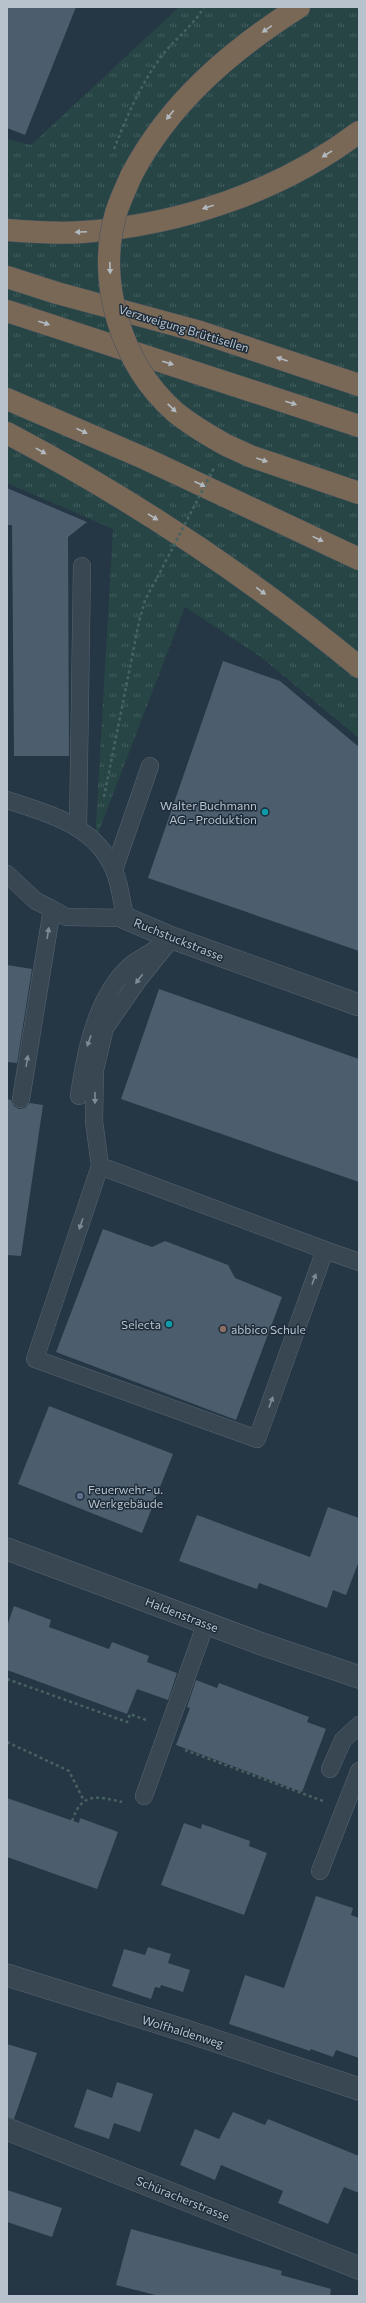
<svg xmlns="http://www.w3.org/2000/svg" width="366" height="2303" viewBox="0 0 366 2303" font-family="Commissioner,sans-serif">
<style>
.grass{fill:url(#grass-tufts)}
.building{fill:#4c5d6d}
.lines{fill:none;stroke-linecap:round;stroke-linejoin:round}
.service-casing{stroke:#586571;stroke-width:18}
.minor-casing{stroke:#586571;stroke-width:23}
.tertiary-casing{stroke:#586571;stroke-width:23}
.motorway-casing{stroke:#44525e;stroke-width:23}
.path{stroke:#476262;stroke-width:2.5;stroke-dasharray:3 3;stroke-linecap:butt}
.service{stroke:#394753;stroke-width:17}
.minor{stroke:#394753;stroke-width:22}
.tertiary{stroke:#394753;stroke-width:22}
.motorway{stroke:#7a6856;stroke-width:22}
.motorway-bridge-casing{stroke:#44525e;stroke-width:23;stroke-linecap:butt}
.path-bridge{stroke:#476262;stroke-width:2.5;stroke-dasharray:3 3;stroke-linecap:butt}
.motorway-bridge{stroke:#7a6856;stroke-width:22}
.oneway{fill:#b1b9c1}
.oneway2{fill:#7e8b96}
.culture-dot{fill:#0f9aa8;stroke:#1e2c39;stroke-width:1.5}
.education-dot{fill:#8d6e63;stroke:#1e2c39;stroke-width:1.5}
.service-dot{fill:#5c6f8a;stroke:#1e2c39;stroke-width:1.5}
.labels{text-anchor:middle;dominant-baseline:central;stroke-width:3;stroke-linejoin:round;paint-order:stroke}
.street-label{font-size:12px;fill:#b7c2cd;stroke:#1e2c39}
.poi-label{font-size:12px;fill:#b7c2cd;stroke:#1e2c39;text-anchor:end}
</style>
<defs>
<pattern id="grass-tufts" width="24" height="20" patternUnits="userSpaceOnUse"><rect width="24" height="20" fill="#274545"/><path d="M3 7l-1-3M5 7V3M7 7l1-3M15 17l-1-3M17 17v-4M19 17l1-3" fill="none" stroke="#445e5f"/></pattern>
</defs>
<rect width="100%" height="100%" fill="#253644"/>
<path class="grass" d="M179 7H359V738L261 657 185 607 95 841 113 529 7 483V139L31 145Z"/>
<path class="building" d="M7 7H76L25 135 7 128Z
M7 488 87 522 68 537 69 756H14L12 525H7Z
M223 661 280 681 359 747V951L148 878Z
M7 965 32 969 17 1063 7 1062Z
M159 989 359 1059V1182L121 1099Z
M7 1099 11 1100 14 1106 19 1109 25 1108 30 1103 43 1105 21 1256 7 1255Z
M103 1229 152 1247 165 1241 228 1265 235 1278 282 1297 236 1420 56 1352Z
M49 1406 173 1454 142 1533 18 1484Z
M328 1507 359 1518V1561L346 1595 333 1590 327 1608 259 1583 257 1589 179 1561 197 1515 310 1557Z
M14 1606 51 1620 49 1627 109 1649 112 1642 149 1656 147 1662 177 1673 168 1700 137 1689 127 1714 7 1670V1626Z
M196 1680 217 1688 219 1683 309 1717 307 1722 326 1729 302 1792 176 1745 190 1708 187 1707Z
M7 1798 79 1823 80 1818 118 1832 97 1889 7 1857Z
M184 1823 201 1829 202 1824 250 1841 249 1846 267 1853 244 1915 161 1885Z
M316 1896 353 1908 351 1915 359 1918V2058L336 2050 333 2057 311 2049 310 2051 229 2024 245 1975 284 1988Z
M148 1947 171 1954 168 1963 190 1970 183 1992 161 1985 160 1988 155 1987 151 1999 112 1986 124 1949 145 1955Z
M7 2044 37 2053 14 2119 7 2117Z
M117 2082 153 2094 140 2132 114 2123 109 2139 74 2127 87 2089 112 2098Z
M233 2112 265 2125 268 2119 359 2156V2193L344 2187 328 2224 278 2203 283 2191 221 2165 215 2180 180 2165 195 2129 219 2139Z
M7 2190 62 2208 52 2237 7 2222Z
M131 2229 282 2271 281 2275 331 2289 330 2296H159L116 2285Z"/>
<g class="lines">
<defs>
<path id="service" d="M7 800C49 814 95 825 114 870 120 884 122 902 125 918L66 917 52 909
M78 827 82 566
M114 870 150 766
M7 874 36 901 52 909 21 1099
M172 938 139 979 105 1028 95 1070 94 1121 100 1166 35 1359 257 1439 325 1250 359 1262
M79 1096C85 1053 96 996 131 965 139 959 149 954 157 948
M100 1166 325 1250
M330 1769 343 1740 359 1725
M144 1796 206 1623
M320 1871 359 1771"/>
<path id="minor" d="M125 918 172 938 359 1005
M7 1975 189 2032 359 2089
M7 2129 359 2268"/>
<path id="tertiary" d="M7 1549 259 1643 359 1677"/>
<path id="motorway" d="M131 176C169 103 230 51 299 7
M7 230C32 232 58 234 83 232 180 225 281 191 359 132
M7 277 57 293 197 331 359 385
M7 311 359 426
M7 399 146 459 359 559
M7 433C132 499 250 577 359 667
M226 445 250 456 359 493"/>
</defs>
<use href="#service" class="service-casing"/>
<use href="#minor" class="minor-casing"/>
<use href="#tertiary" class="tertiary-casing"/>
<use href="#motorway" class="motorway-casing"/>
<path class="path" d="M114 149C127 116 142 81 164 53 177 37 194 25 204 7
M104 797 139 622 145 600 157 578
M7 1679 127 1722 130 1714 146 1720
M7 1742 69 1771 84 1801
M185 1750 323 1801
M72 1821C82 1792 96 1796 122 1802"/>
<use href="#service" class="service"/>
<use href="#minor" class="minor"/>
<use href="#tertiary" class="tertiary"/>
<use href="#motorway" class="motorway"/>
<defs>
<path id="motorway-bridge" d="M131 176C126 188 120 200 116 213 96 282 121 364 175 412 191 425 208 435 226 445"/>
</defs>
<use href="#motorway-bridge" class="motorway-bridge-casing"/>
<path class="path-bridge" d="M157 578 214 468"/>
<use href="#motorway-bridge" class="motorway-bridge"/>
</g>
<defs><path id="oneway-solid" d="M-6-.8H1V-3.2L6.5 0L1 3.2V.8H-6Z"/></defs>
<g class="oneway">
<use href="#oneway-solid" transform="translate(267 29) rotate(145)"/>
<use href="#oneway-solid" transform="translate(170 115) rotate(129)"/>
<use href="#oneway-solid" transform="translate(327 154) rotate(148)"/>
<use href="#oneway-solid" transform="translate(208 207) rotate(163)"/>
<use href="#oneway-solid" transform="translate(81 232) rotate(177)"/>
<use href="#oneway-solid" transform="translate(110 268) rotate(88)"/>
<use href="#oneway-solid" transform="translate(44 323) rotate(18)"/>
<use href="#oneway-solid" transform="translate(282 359) rotate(-161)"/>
<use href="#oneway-solid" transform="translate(168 363) rotate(18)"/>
<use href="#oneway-solid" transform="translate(291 403) rotate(18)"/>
<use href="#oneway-solid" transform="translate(172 408) rotate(44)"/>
<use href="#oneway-solid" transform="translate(82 431) rotate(24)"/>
<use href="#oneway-solid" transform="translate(41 451) rotate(29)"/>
<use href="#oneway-solid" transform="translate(262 460) rotate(19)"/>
<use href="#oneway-solid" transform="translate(200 484) rotate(25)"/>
<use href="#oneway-solid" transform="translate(153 517) rotate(32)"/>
<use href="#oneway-solid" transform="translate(318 539) rotate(26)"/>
<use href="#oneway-solid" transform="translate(261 591) rotate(36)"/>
</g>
<g class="oneway2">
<use href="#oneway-solid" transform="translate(48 933) rotate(-81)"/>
<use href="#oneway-solid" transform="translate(139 979) rotate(127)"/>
<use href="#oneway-solid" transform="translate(89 1041) rotate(110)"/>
<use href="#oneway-solid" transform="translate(27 1061) rotate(-81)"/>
<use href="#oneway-solid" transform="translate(95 1098) rotate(90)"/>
<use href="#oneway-solid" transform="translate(81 1224) rotate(109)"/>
<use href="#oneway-solid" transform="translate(314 1279) rotate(-70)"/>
<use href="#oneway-solid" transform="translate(271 1402) rotate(-70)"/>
</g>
<g class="culture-dot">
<circle cx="265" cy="812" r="4"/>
<circle cx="169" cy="1324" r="4"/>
</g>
<circle class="education-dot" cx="223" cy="1329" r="4"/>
<circle class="service-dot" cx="80" cy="1496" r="4"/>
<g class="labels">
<g class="street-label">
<text transform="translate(184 328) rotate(17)">Verzweigung Brüttisellen</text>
<text transform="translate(179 939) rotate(22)">Ruchstuckstrasse</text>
<text transform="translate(182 1614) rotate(21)">Haldenstrasse</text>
<text transform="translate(183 2031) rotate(17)">Wolfhaldenweg</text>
<text transform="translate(183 2198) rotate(22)">Schüracherstrasse</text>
</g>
<g class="poi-label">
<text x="257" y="805">Walter Buchmann<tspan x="257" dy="14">AG - Produktion</tspan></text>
<text x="161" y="1324">Selecta</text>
<text x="231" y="1329" text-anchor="start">abbico Schule</text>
<text x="88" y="1489" text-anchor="start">Feuerwehr- u.<tspan x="88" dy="14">Werkgebäude</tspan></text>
</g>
</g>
<rect width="366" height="2303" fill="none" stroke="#b7c2cd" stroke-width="16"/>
</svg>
